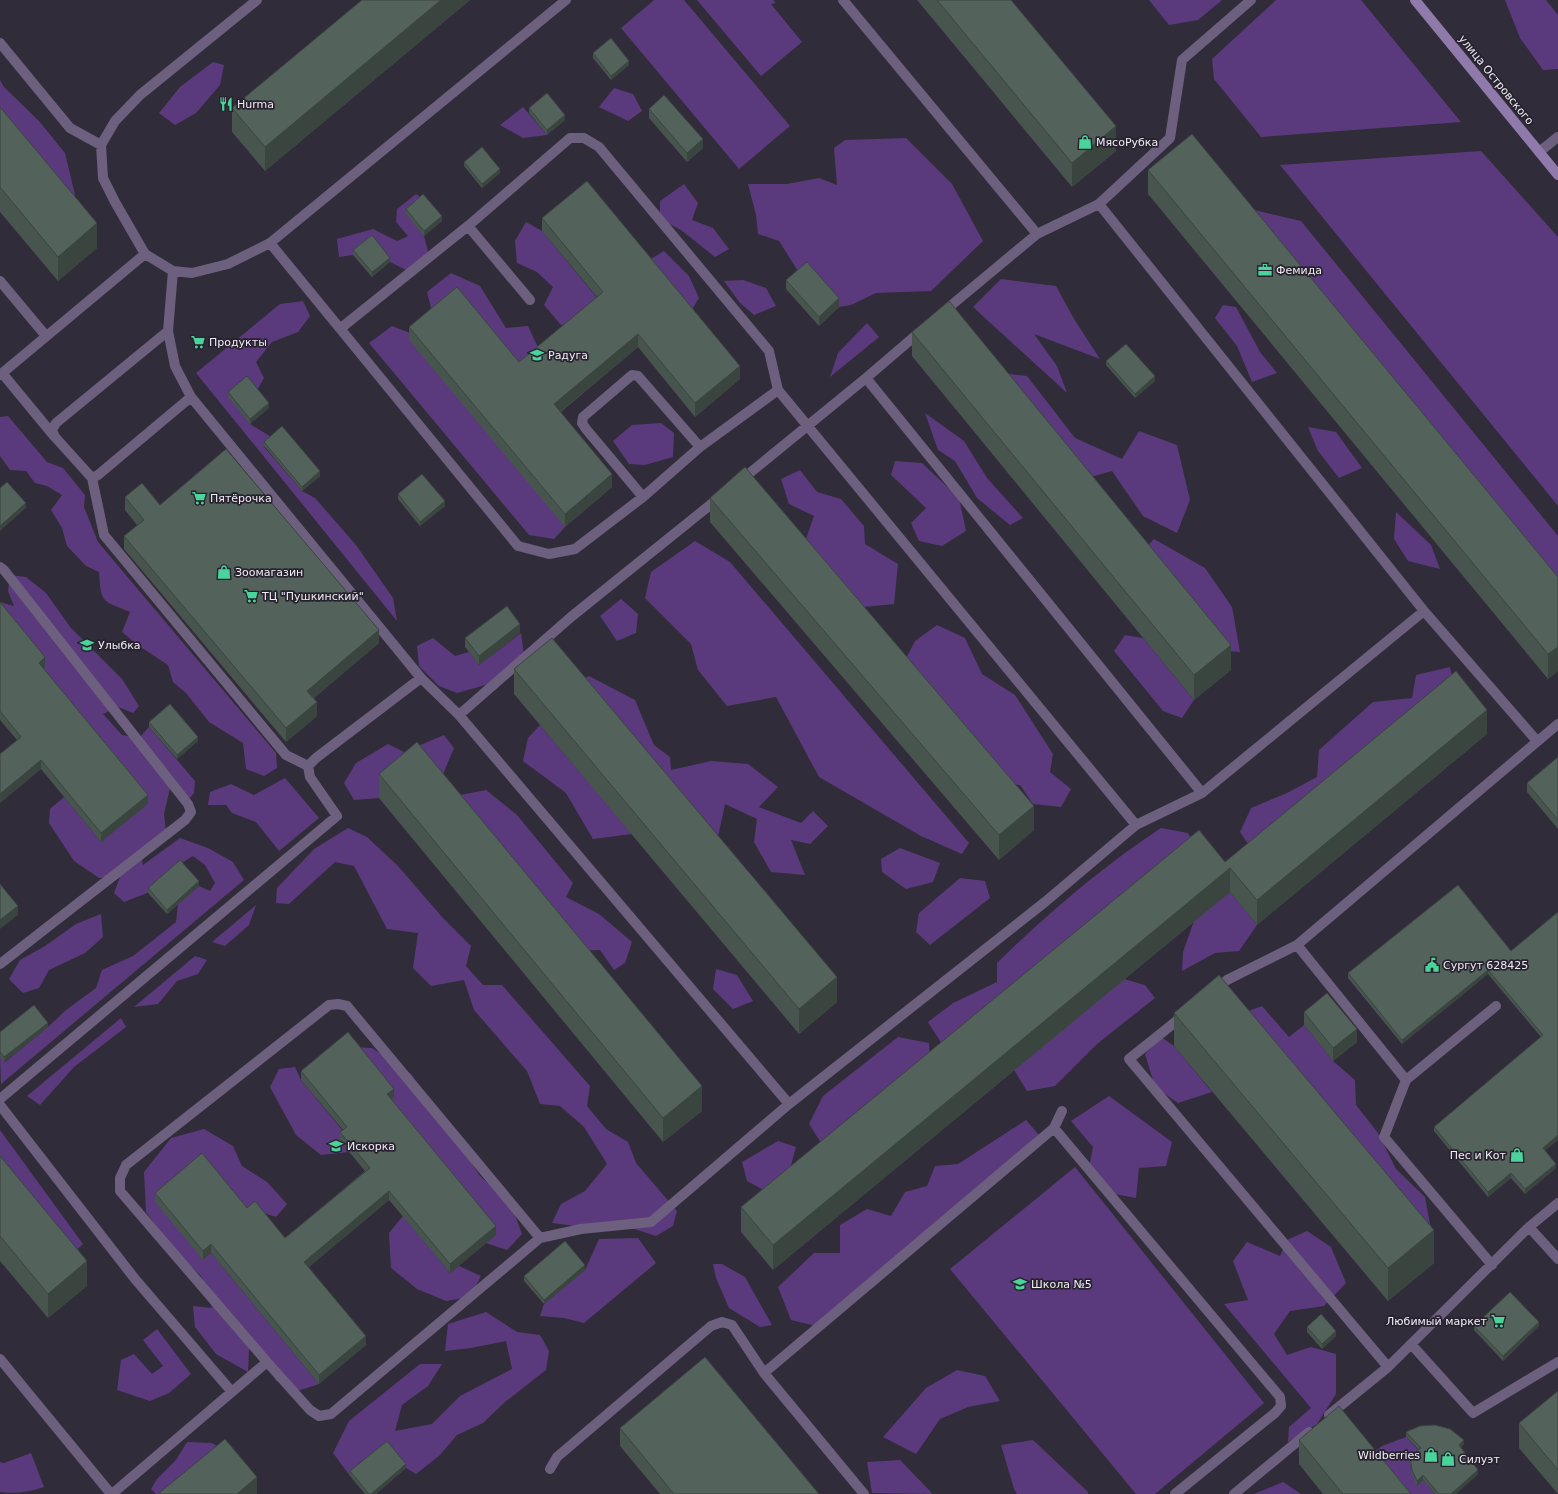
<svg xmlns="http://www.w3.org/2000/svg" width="1558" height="1494" viewBox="0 0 1558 1494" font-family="'DejaVu Sans',sans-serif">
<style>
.green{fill:#5a3a7c}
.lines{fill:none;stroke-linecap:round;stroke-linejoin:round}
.service{stroke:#6d5f7e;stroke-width:10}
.secondary{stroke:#907aab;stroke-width:10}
.wall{fill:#47554e}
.shaded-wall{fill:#3a4540}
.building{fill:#53635b;stroke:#3a4540}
.labels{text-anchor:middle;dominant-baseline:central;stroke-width:3.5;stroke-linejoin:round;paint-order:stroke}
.street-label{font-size:11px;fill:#f1edf6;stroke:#27222e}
.poi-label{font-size:11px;fill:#f1edf6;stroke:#27222e;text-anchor:start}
</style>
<rect width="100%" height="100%" fill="#312c39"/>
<path class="green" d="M654 0H684L790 126 739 169 621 28Z
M697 0H773L776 3 771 4 802 42 761 76Z
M1149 0H1222L1198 20 1169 25Z
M1276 0H1361L1461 122 1261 137 1214 79 1212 59Z
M1505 0H1546L1558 15V69L1543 70 1520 38Z
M213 62 224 65 220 85 196 113 175 125 159 113 180 87Z
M0 80 4 87 39 121 65 153 75 195 68 213 0 132Z
M614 88 633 94 642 111 628 121 599 107Z
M523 107 547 135 523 138 500 125Z
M906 138 952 184 983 241 931 291 876 293 851 305 839 307 807 271 801 276 779 241 758 234 756 215 748 184H787L819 178 837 185 834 148 845 140Z
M1481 151 1558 237V506L1280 165Z
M684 184 698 203 692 220 713 228 729 249 715 257 681 230 660 219V201Z
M416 194 423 199 424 236 429 255 408 271 390 262 372 240 353 255 339 257 337 239 373 229 397 241 408 236 396 222 397 209Z
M1246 208 1301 221 1558 536V582Z
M526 222 542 231 603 305 584 320 561 325 544 305 553 287 537 272 517 263 515 241Z
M664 251 689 276 699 298 688 316 644 263Z
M451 273 480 286 506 328 528 326 542 356 519 375 446 309 431 308 427 292Z
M1001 279 1056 286 1074 319 1100 359 1034 334 1057 366 1067 393 973 307Z
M743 280 766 288 776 306 754 315 740 303 724 281Z
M303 301 310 316 298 332 272 342 256 362 264 378 256 392 250 424 273 438 264 447 302 491 315 498 356 545 393 598 397 621 196 373 280 304Z
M1223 305 1236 307 1260 352 1277 373 1252 382 1237 346 1215 318Z
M867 323 879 337 830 377 838 353Z
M392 326 415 335 565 527 554 539 529 535 369 343Z
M986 371 1027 376 1075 438 1122 459 1139 431 1177 445 1190 500 1177 533 1143 516 1112 471 1076 481Z
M925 413 964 441 987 478 1023 518 1010 525 977 498 955 461 938 450Z
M8 416 47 462 63 468 85 495 84 507 98 542 276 753 277 768 264 776 246 769 243 743 209 722 186 693 173 682 168 665 139 646 122 632 130 612C101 600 101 603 99 572L86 566 67 546 62 528 51 510 62 495 47 486 35 483 26 471 10 470 0 456V417Z
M661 423 674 433 673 457 645 465 629 464 613 441 632 425Z
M1308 427 1336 432 1362 468 1339 478 1318 451Z
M895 461 922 463 959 498 966 531 942 546 919 541 911 523 926 508 891 475Z
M800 470 817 492 841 499 864 526 865 544 898 564 894 604 864 607 800 556 814 516 789 504 781 479Z
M1396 512 1431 545 1440 569 1408 561 1394 539Z
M1154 539 1205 568 1232 607 1240 652 1215 650 1138 556Z
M695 541 730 562 969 843 962 854 921 836 819 777 776 697 727 706 698 670 691 644 645 598 651 572Z
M10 575 26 577 46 593 71 628 122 679 139 706 133 713 118 707 103 714 122 735 139 738 149 727 195 781 194 793 190 798 170 788 164 814 166 832 141 853 143 865 180 838 208 848 233 862 244 880 1 1084 0 1056 5 1062 48 1027 66 1010 96 988 102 970 133 956 176 922 178 904 199 886 210 891 215 883 205 865 193 856 180 864 147 893 124 902 114 893 120 877 99 878 74 861 49 823 50 809 64 797 101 842 39 672 45 667 0 602 14 606 8 591Z
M621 599 638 614 636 633 617 641 600 616Z
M937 625 965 638 982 674 1015 695 1053 754 1050 772 1071 789 1061 807 1033 804 1020 785 994 783 899 672 915 641Z
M521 633 524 655 489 684 457 693 439 686 419 666 417 646 433 638 455 656 469 652 479 665Z
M1125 635 1143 638 1194 700 1182 718 1163 711 1114 651Z
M1450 667 1456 696 1258 859 1240 832 1251 808 1287 793 1317 777 1319 750 1373 702 1412 698 1416 675Z
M589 676 635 700 654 745 670 757 671 770 711 761 748 764 778 787 759 807 801 823 813 811 828 826 810 844 791 840 805 875 771 872 754 842 757 819 725 804 718 837 572 685Z
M540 725 632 834 593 839 566 793 523 761 528 738Z
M444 735 454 748 443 774 455 796 486 790 517 815 573 883 566 897 599 914 632 942 625 963 614 970 600 950 570 951 417 767 379 798 354 800 344 783 356 763 388 744 404 752Z
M285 778 319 818 279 851 256 822 232 813 226 805H208L210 792 231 784 254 795Z
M348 828 367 837 397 865 443 918 471 946 466 966 483 985H502L590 1086 587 1106 606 1129 628 1142 636 1163 677 1211 673 1226 656 1236 622 1225 598 1229 552 1223 561 1204 585 1191 607 1164 584 1127 560 1106 540 1104 527 1071 474 1010 464 980 431 986 413 968 418 933 387 929 354 866 335 862 289 904 276 903 277 888 314 849Z
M1161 828 1188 833 1199 854 942 1044 928 1022 953 1003 997 982V963C1048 913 1102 867 1161 828Z
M900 848 940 863 933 882 906 889 882 872 881 859Z
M960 878 985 881 990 898 930 945 916 932 919 913Z
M1230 892 1257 925 1239 951 1215 953 1182 971 1183 952 1194 921Z
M256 905 249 925 225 946 212 942Z
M101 914 103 937 85 953 49 970 39 988 23 993 9 979 20 960 45 946 76 924Z
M195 956 207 960 198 974 177 981 158 1004 134 1007Z
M716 969 737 975 753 1001 733 1009 713 989Z
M1124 979 1145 985 1155 998 1097 1044 1055 1086 1027 1091 1014 1070Z
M1262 1006 1289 1037 1304 1025 1333 1061 1355 1080 1356 1105 1378 1133 1396 1169 1425 1197 1430 1224 1422 1249 1229 1018Z
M121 1018 126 1027 74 1067 40 1105 27 1096Z
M898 1037 929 1043 931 1075 823 1146 809 1124 823 1096Z
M1161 1037 1174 1046 1212 1092 1178 1103 1155 1087 1145 1054Z
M352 1047 372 1048 411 1074 445 1122 480 1176 511 1204 522 1234 507 1250 486 1243 496 1235 387 1103 394 1097Z
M295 1067 301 1080 347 1136 340 1141 349 1152 321 1155 296 1135 270 1087 279 1069Z
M1109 1096 1172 1142 1166 1166 1139 1168 1136 1198 1115 1194 1089 1167 1093 1147 1071 1121Z
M1026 1120 1039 1135 919 1240 875 1286 816 1326 791 1320 778 1287 814 1253H840V1225L867 1209 891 1216 905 1192 927 1186 935 1166 958 1164Z
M204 1129 233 1146 242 1166 267 1182 287 1204 276 1217 255 1210 211 1253 319 1384 298 1391 276 1381 263 1350 249 1349 248 1372 216 1354 195 1327 193 1306 212 1308 201 1276 173 1249 146 1212 144 1172 171 1138Z
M0 1130 83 1244 66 1260 0 1180Z
M778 1141 796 1147 788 1176 767 1192 747 1181 742 1162Z
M1075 1167 1264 1403 1155 1494H1136L950 1269Z
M403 1216 450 1273 459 1266 481 1276 470 1297 446 1301 417 1289 391 1268 389 1233Z
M1307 1231 1331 1247 1346 1283 1324 1306 1290 1311 1274 1334 1287 1355 1311 1347 1336 1354V1394L1317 1424 1288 1442 1289 1427 1311 1408 1224 1304 1248 1300 1233 1261 1247 1242 1280 1256 1287 1240Z
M638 1238 656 1263 584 1323 564 1318 540 1316 544 1304 585 1270 599 1239Z
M713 1264H722L745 1277 772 1325 760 1327 729 1308 716 1278Z
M486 1312 517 1332 540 1335 549 1351 546 1370 505 1402 483 1423 457 1435 440 1455 416 1474 406 1468 387 1445 350 1476 333 1453 349 1421 420 1364H442L428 1386 402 1405 395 1431 432 1424 460 1396 512 1369 506 1341 471 1348 445 1351 448 1324Z
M157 1329 191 1374 169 1393 150 1401 117 1390 121 1360 134 1354 152 1374 163 1366 143 1340Z
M957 1370 985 1376 1000 1401 968 1407 940 1419 916 1454 883 1437 926 1388Z
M1406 1437 1421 1453 1417 1485 1423 1480 1435 1494H1391L1364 1460 1382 1446Z
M1033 1440 1088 1492V1494H1017L1014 1489 1001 1445Z
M187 1442 212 1443 228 1453 188 1494H156L151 1489 157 1479 176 1460Z
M31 1453 44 1487C29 1492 16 1494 0 1492V1462L4 1463Z
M900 1460 931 1492 932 1494 872 1493 867 1462Z
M1283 1482 1301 1494H1254Z"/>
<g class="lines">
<path class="service" d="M257 0 140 95 115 121 101 145 103 178 115 202 145 254 173 271 192 273 228 264 270 243 566 0
M843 0 1037 234
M0 43 70 128 101 145
M1539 152 1558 137
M1099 204 1424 611 1537 741
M468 226 530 300
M270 243 518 546 549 554 575 549 643 497 700 447 778 390 769 351 599 147 584 138H570L468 226 341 328
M173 271 168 331 175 366 191 397 421 678 459 715 789 1104
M0 281 46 336
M942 313 1037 234 1099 204 1170 138 1182 60 1251 0
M168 331 56 423 52 430 55 437 92 478 98 475 191 397
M2 373 54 436
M0 375 145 254
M866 378 1202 793
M778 390 1136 825
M740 481 866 378 922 330
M643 497 586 429 582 423 583 417 632 375 638 376 700 447
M0 567 4 570 188 804 191 812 185 820 0 964
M459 715 571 617 720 497
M308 766 316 758 421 678
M1297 945 1406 1080 1384 1137 1492 1265
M1215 990 1227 980 1297 945 1558 724
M338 1004 347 1006 540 1238 331 1414 319 1416 310 1410 267 1362 120 1191V1178L126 1165 329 1005Z
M1184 1015 1129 1059 1388 1367
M1406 1080 1496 1006
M0 1099 337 816 310 777 308 766 286 755 104 535 92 478
M0 1105 135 1279 232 1392
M1054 1128 1062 1111
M1529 1227 1558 1259
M540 1238 581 1229 651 1222 789 1104 1045 902 1136 825 1202 793 1424 611
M1411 1344 1473 1413 1558 1362
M0 1359 111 1494
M764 1373 1054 1128 1280 1397 1281 1406 1275 1413 1175 1494
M1329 1415 1388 1367 1529 1227 1558 1203
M550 1469 557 1457 711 1326 722 1322 732 1325 764 1373 864 1494
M112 1494 267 1362
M1234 1494 1309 1432"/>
<path class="secondary" d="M1415 0 1558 175"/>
</g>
<path class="wall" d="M362 0H470L265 171 232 132V108Z
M917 0H1011L1116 151 1072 187Z
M593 53 629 65 611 80 593 58Z
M0 107 97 248 58 281 0 212Z
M529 108 565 120 547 135 529 113Z
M649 109 703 148 687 162 649 118Z
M464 162 500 173 482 188 464 166Z
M1148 170 1558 577V671L1548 679 1148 194Z
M406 209 442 221 424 236 406 214Z
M542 218 740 379 695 417 638 347 561 412 612 487 565 527 409 340V327L519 362 597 297 542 231Z
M353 250 390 262 372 277 353 255Z
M786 280 839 307 819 326 786 289Z
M912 332 1231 670 1194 700 912 356Z
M1106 361 1155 381 1135 398 1106 365Z
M228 392 269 408 250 424 228 397Z
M264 442 320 476 302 491 264 446Z
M398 494 445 506 420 526 398 499Z
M125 497 160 505 379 643 314 698 317 716 286 742 124 549V536L137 525 125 510Z
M710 498 1034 830 999 860 710 522Z
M0 602 45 666 43 668 148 804 101 842 41 769 0 803V754L17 740 0 720Z
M520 633 479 665 465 647V638Z
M514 669 837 1002 799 1034 514 694Z
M149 722 198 741 177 759 149 727Z
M1487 734 1257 925 1230 892 773 1270 741 1232V1207L1225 862Z
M1558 757V829L1527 792V783Z
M379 774 702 1111 663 1142 379 798Z
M199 886 167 914 148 893V888Z
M1558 912V1140L1545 1150 1556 1168 1525 1194 1511 1178 1488 1197 1434 1131V1127L1541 1037 1488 974 1402 1044 1348 978V973L1511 951Z
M1304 1012 1357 1042 1333 1061 1304 1025Z
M1174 1013 1434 1263 1388 1301 1174 1046Z
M48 1027 4 1062 0 1056V1032Z
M301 1071 394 1097 392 1099 496 1235 450 1273 389 1200 309 1267 366 1345 319 1384 211 1253 203 1260 155 1202V1193L247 1208 285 1238 365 1171 340 1141V1132L343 1130 301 1080Z
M0 1156 87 1286 48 1318 0 1261Z
M585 1270 544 1304 524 1281V1276Z
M1474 1326H1539L1503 1361 1474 1330Z
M1307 1327 1336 1336 1322 1349 1307 1332Z
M1558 1391V1494L1519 1448V1423Z
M620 1428 819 1494H660L620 1446Z
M1406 1432 1464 1444 1461 1448 1478 1474 1456 1494H1435L1423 1480 1417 1486 1412 1474 1410 1462V1457L1419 1450 1406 1437Z
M1299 1440 1411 1494H1323L1299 1464Z
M406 1468 376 1494H365L350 1476V1471Z"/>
<path class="shaded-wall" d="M441 0H470L265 171V147Z
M629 61V65L611 80V76Z
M565 115V120L547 135V130Z
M1116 126V151L1072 187V163Z
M703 139V148L687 162V153Z
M500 169V173L482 188V184Z
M442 216V221L424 236V231Z
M97 223V248L58 281V257Z
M390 258V262L372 277V272Z
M839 298V307L819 326V317Z
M638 334V347L554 417V404Z
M740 366V379L695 417V403Z
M1155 376V381L1135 398V394Z
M269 403V408L250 424V419Z
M320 471V476L302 491V487Z
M612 474V487L565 527V514Z
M445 501V506L420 526V522Z
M26 503V508L0 531V526Z
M520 624V633L479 665V656Z
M379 630V643L307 704V691Z
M1231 645V670L1194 700V675Z
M1558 647V671L1548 679V654Z
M45 657V666L39 672V663Z
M317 702V716L286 742V728Z
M1487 710V734L1257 925V900Z
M198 737V741L177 759V755Z
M41 760V769L0 803V794Z
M148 795V804L101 842V833Z
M1034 806V830L999 860V835Z
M1230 868V892L773 1270V1245Z
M199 881V886L167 914V910Z
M18 906V915L0 929V920Z
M1488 970V974L1402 1044V1040Z
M837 977V1002L799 1034V1009Z
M48 1023V1027L4 1062V1057Z
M1357 1029V1042L1333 1061V1048Z
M702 1086V1111L663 1142V1118Z
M394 1089V1097L387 1103V1094Z
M1558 1135V1140L1543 1152V1148Z
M1556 1164V1168L1525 1194V1189Z
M1511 1173V1178L1488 1197V1192Z
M389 1191V1200L304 1271V1262Z
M496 1226V1235L450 1273V1264Z
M1434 1230V1263L1388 1301V1268Z
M211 1244V1253L203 1260V1251Z
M87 1261V1286L48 1318V1294Z
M585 1265V1270L544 1304V1300Z
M1539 1322V1326L1503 1361V1356Z
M1336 1331V1336L1322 1349V1344Z
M366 1336V1345L319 1384V1375Z
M1464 1440V1444L1459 1450V1445Z
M406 1464V1468L376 1494H371Z
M1478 1470V1474L1456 1494H1451Z
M1423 1475V1480L1417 1486V1481Z
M257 1477V1494H237Z"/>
<path class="building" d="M362 0H441L265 147 232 108Z
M937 0H1011L1116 126 1072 163Z
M611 38 629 61 611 76 593 53Z
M547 93 565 115 547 130 529 108Z
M664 95 703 139 687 153 649 109Z
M0 107 97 223 58 257 0 187Z
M1192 134 1558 577V647L1548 654 1148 170Z
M482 147 500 169 482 184 464 162Z
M587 181 740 366 695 403 638 334 554 404 612 474 565 514 409 327 457 287 519 362 603 292 542 218Z
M423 194 442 216 424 231 406 209Z
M372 235 390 258 372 272 353 250Z
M807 262 839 298 819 317 786 280Z
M949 301 1231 645 1194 675 912 332Z
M1126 344 1155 376 1135 394 1106 361Z
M247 376 269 403 250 419 228 392Z
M282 426 320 471 302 487 264 442Z
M226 449 379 630 307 691 317 702 286 728 124 536 144 520 125 497 142 483 160 505Z
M745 467 1034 806 999 835 710 498Z
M422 474 445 501 420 522 398 494Z
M7 482 26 503 0 526V488Z
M0 602 45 657 39 663 148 795 101 833 41 760 0 794V754L21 737 0 711Z
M507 606 520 624 479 656 465 638Z
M552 638 837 977 799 1009 514 669Z
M1456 671 1487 710 1257 900 1230 868 773 1245 741 1207 1199 830 1225 862Z
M170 704 198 737 177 755 149 722Z
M417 742 702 1086 663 1118 379 774Z
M1558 757V820L1527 783Z
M180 860 199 881 167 910 148 888Z
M0 884 18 906 0 920Z
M1458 885 1511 951 1558 912V1135L1543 1148 1556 1164 1525 1189 1511 1173 1488 1192 1434 1127 1543 1035 1488 970 1402 1040 1348 973Z
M1219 975 1434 1230 1388 1268 1174 1013Z
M1327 993 1357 1029 1333 1048 1304 1012Z
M34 1005 48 1023 4 1057 0 1052V1032Z
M348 1032 394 1089 387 1094 496 1226 450 1264 389 1191 304 1262 366 1336 319 1375 211 1244 203 1251 155 1193 202 1153 247 1208 255 1201 285 1238 370 1168 340 1132 347 1127 301 1071Z
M0 1156 87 1261 48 1294 0 1236Z
M565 1241 585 1265 544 1300 524 1276Z
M1510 1292 1539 1322 1503 1356 1474 1326Z
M1321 1314 1336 1331 1322 1344 1307 1327Z
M705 1357 819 1494H674L620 1428Z
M1558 1391V1470L1519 1423Z
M1339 1406 1411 1494H1343L1299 1440Z
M1435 1425 1450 1429 1464 1440 1459 1445 1478 1470 1451 1494H1439L1423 1475 1417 1481 1412 1470 1410 1457 1421 1448 1406 1432 1420 1426Z
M225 1439 257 1477 237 1494H158Z
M387 1441 406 1464 371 1494H369L350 1471Z"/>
<defs>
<symbol id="restaurant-bare" viewBox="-9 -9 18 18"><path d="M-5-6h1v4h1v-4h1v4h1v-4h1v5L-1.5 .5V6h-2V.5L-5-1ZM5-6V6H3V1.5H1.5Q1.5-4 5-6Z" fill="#4ad49c" stroke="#27222e" stroke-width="2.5" paint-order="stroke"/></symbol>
<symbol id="shop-bare" viewBox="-9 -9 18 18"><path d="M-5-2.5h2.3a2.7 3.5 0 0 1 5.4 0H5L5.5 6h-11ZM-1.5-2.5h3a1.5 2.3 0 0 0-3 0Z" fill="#4ad49c" stroke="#27222e" stroke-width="2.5" paint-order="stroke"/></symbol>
<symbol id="office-bare" viewBox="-9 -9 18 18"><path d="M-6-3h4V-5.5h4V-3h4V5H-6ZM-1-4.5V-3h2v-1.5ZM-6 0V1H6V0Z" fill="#4ad49c" stroke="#27222e" stroke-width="2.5" paint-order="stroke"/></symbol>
<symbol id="supermarket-bare" viewBox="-9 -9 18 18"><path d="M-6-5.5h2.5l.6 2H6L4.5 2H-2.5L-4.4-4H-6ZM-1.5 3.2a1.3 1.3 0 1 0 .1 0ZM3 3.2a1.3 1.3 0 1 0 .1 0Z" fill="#4ad49c" stroke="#27222e" stroke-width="2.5" paint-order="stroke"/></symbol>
<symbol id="school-bare" viewBox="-9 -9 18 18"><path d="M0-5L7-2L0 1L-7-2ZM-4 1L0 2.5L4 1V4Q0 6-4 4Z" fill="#4ad49c" stroke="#27222e" stroke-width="2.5" paint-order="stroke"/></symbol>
<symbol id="civic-bare" viewBox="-9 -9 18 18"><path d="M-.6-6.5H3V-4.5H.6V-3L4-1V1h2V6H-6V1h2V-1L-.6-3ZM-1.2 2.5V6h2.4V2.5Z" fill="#4ad49c" stroke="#27222e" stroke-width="2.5" paint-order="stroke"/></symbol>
</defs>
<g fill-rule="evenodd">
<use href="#restaurant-bare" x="216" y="94" width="20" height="20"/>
<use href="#shop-bare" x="1075" y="132" width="20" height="20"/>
<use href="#office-bare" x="1255" y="260" width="20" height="20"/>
<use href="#supermarket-bare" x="188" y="332" width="20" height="20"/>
<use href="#school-bare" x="527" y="345" width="20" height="20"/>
<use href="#supermarket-bare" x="189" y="488" width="20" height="20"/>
<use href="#shop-bare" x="214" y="562" width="20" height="20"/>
<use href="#supermarket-bare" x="241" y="586" width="20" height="20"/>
<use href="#school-bare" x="77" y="635" width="20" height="20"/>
<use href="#civic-bare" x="1422" y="955" width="20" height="20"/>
<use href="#school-bare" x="326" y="1136" width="20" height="20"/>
<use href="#shop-bare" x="1507" y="1145" width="20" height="20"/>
<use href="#school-bare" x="1010" y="1274" width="20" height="20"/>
<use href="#supermarket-bare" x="1488" y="1311" width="20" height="20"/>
<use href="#shop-bare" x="1421" y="1445" width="20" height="20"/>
<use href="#shop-bare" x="1438" y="1449" width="20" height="20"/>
</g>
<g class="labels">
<g class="street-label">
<text transform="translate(1496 80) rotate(51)">улица Островского</text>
</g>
<g class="poi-label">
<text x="237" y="104">Hurma</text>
<text x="1096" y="142">МясоРубка</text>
<text x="1276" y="270">Фемида</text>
<text x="209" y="342">Продукты</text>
<text x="548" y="355">Радуга</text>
<text x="210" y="498">Пятёрочка</text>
<text x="235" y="572">Зоомагазин</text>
<text x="262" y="596">ТЦ "Пушкинский"</text>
<text x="98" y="645">Улыбка</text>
<text x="1443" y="965">Сургут 628425</text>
<text x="347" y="1146">Искорка</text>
<text x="1506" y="1155" text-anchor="end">Пес и Кот</text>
<text x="1031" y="1284">Школа №5</text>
<text x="1487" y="1321" text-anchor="end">Любимый маркет</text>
<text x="1420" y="1455" text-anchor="end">Wildberries</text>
<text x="1459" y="1459">Силуэт</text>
</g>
</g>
</svg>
